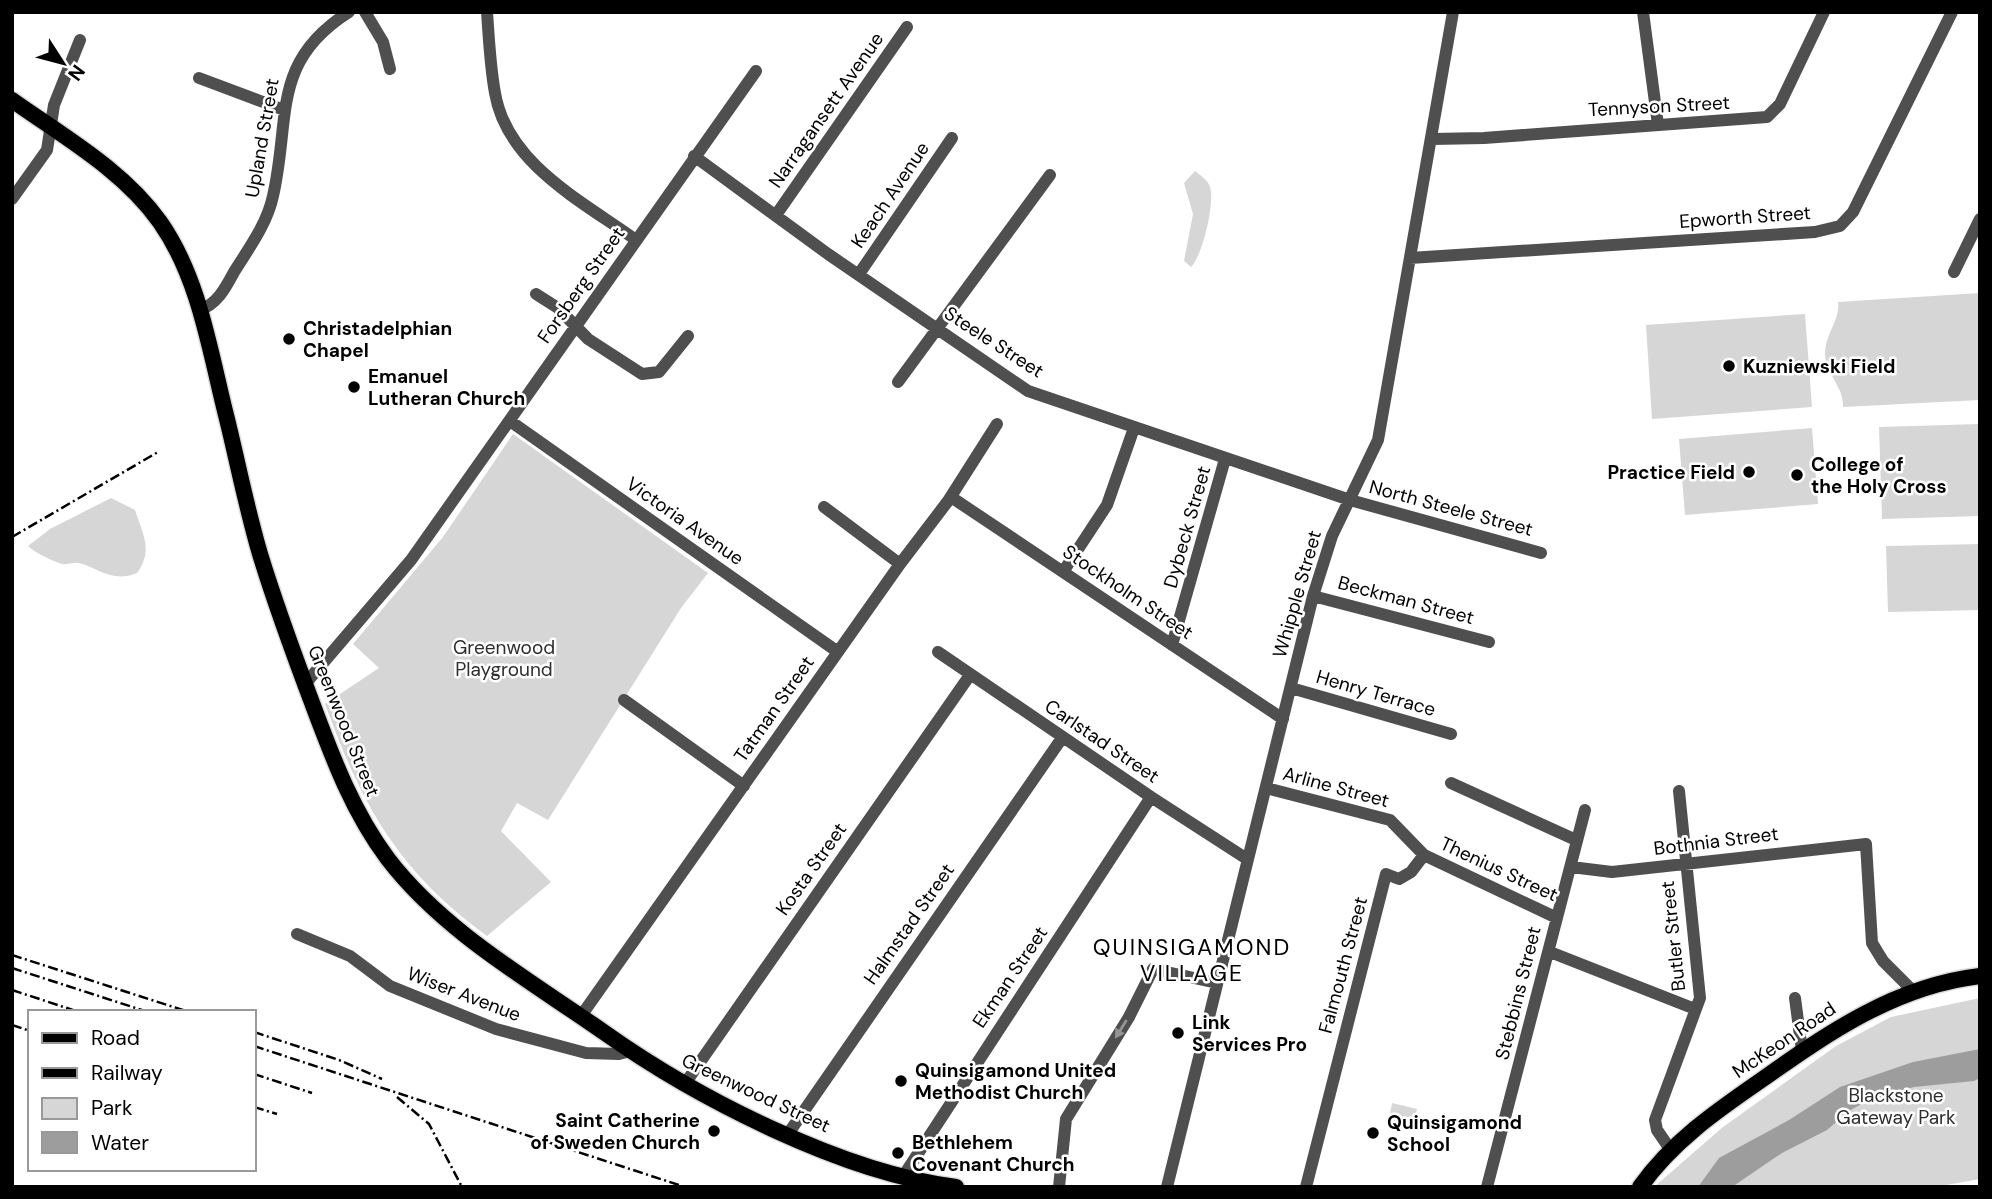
<svg xmlns="http://www.w3.org/2000/svg" width="1992" height="1199" viewBox="0 0 1992 1199" font-family="'DM Sans',sans-serif">
<style>
.green{fill:#d6d6d6}
.water{fill:#9d9d9d}
.lines{fill:none;stroke-linecap:round;stroke-linejoin:round}
.major-casing{stroke:#dbdbdb;stroke-width:19}
.minor{stroke:#4f4f4f;stroke-width:12}
.major{stroke:#000;stroke-width:16}
.rail{stroke:#000;stroke-width:2.5;stroke-dasharray:10 3.5 2 3.5;stroke-linecap:butt}
.oneway{fill:#959595}
.poi-dot{fill:#000;stroke:#fff;stroke-width:2.5}
.labels{text-anchor:middle;dominant-baseline:central;stroke-width:5;stroke-linejoin:round;paint-order:stroke}
.street-label{font-size:19px;fill:#000;stroke:#fff}
.poi-label{font-size:19px;font-weight:bold;fill:#000;stroke:#fff;text-anchor:start}
.park-label{font-size:19px;fill:#2d2d2d;stroke:#fff}
.quarter-label{font-size:23px;letter-spacing:2px;fill:#000;stroke:#fff}
</style>
<rect width="100%" height="100%" fill="#fff"/>
<path class="green" d="M1195 171C1200 175 1208 180 1210 187 1215 202 1203 255 1191 267L1184 261 1193 214 1184 183Z
M1980 293V400L1843 407C1844 387 1827 376 1825 355 1824 335 1841 319 1838 302Z
M1805 314 1812 407 1652 419 1646 325Z
M1980 424V516L1882 519 1879 427Z
M1812 428 1818 504 1685 515 1679 439Z
M513 434 708 573 681 608 548 820 517 803 501 831 551 882 487 936C398 871 362 806 325 704L379 668 353 644 443 537Z
M111 498 135 510C142 533 154 550 137 573 113 583 100 569 79 563 73 562 67 565 62 564 51 560 37 554 28 546L50 529Z
M1980 544V610L1888 612 1886 546Z
M1980 998V1179L1935 1187H1654L1723 1127 1836 1046 1891 1017Z
M1392 1103 1417 1109 1412 1129 1389 1119Z"/>
<path class="water" d="M1980 1049V1078L1974 1081 1914 1087 1867 1101 1849 1111 1827 1130 1782 1153 1732 1187H1698L1719 1158 1789 1120 1840 1087 1913 1062Z"/>
<g class="lines">
<defs>
<path id="major" d="M12 100C64 137 123 170 160 222 200 279 210 353 227 419 238 464 247 510 260 554 275 603 293 652 311 700 332 756 352 811 388 859 444 932 531 981 605 1033 697 1098 843 1173 956 1187
M1640 1187C1672 1142 1715 1112 1760 1081 1828 1033 1895 986 1980 976"/>
</defs>
<use href="#major" class="major-casing"/>
<path class="minor" d="M365 12 383 42 390 69
M487 12C489 39 490 66 495 93 507 164 582 201 636 240
M1643 12 1658 125
M199 78 284 110
M1432 139 1484 138 1767 117 1780 104 1824 12
M694 156 828 254 1028 391 1350 500 1541 553
M12 199 47 150 54 105 80 40
M776 215 907 27
M1410 258 1815 232 1840 226 1853 212 1952 12
M1954 272 1980 219
M859 274 952 138
M536 294 558 308 588 339 642 374 659 372 688 336
M199 310C217 305 226 287 234 272 249 248 267 224 273 196 291 118 270 62 349 12
M898 382 1050 175
M510 421 838 652
M951 497 1283 719
M824 507 900 564
M1063 572 1107 505 1134 428
M1313 596 1489 642
M1172 645 1225 459
M938 652 1151 797 1247 859
M305 684 411 560 756 71
M1291 688 1451 734
M624 700 744 786
M1451 783 1576 840
M1266 788 1390 820 1424 855 1557 918
M1571 867 1612 872 1866 844 1872 943 1883 961 1914 992
M297 934 350 956 390 986 496 1029 586 1053 619 1054 630 1051
M1550 952 1695 1009
M1795 998 1802 1051
M581 1016 900 564 948 501 997 424
M684 1085 970 675
M788 1134 1062 738
M1670 1149 1657 1130 1655 1120 1700 998 1679 791
M902 1178 1151 797
M1059 1187 1066 1119 1129 1017 1153 969 1217 983
M1167 1187 1313 596 1332 536 1378 440 1453 12
M1306 1187 1386 874 1399 879 1411 872 1424 855
M1487 1187 1585 810"/>
<use href="#major" class="major"/>
<path class="rail" d="M12 537 158 452
M12 955 189 1012
M12 968 148 1012
M12 990 79 1012
M12 1025 30 1031
M254 1032 339 1060 382 1079
M254 1046 685 1187
M254 1074 312 1093
M397 1097 429 1124 462 1187
M254 1107 277 1114"/>
</g>
<defs><path id="oneway-solid" d="M-6-.8H1V-3.2L6.5 0L1 3.2V.8H-6Z" transform="scale(1.75)"/></defs>
<use class="oneway" href="#oneway-solid" transform="translate(1121 1029) rotate(122)"/>
<g class="poi-dot">
<circle cx="289" cy="339" r="7"/>
<circle cx="1729" cy="366" r="7"/>
<circle cx="354" cy="387" r="7"/>
<circle cx="1749" cy="472" r="7"/>
<circle cx="1797" cy="475" r="7"/>
<circle cx="1178" cy="1033" r="7"/>
<circle cx="901" cy="1081" r="7"/>
<circle cx="714" cy="1131" r="7"/>
<circle cx="1373" cy="1133" r="7"/>
<circle cx="898" cy="1153" r="7"/>
</g>
<g class="labels">
<g class="street-label">
<text transform="translate(1659 106) rotate(-3)">Tennyson Street</text>
<text transform="translate(826 110) rotate(-55)">Narragansett Avenue</text>
<text transform="translate(262 138) rotate(-80)">Upland Street</text>
<text transform="translate(890 195) rotate(-56)">Keach Avenue</text>
<text transform="translate(1745 217) rotate(-4)">Epworth Street</text>
<text transform="translate(581 285) rotate(-55)">Forsberg Street</text>
<text transform="translate(994 342) rotate(33)">Steele Street</text>
<text transform="translate(1451 508) rotate(15)">North Steele Street</text>
<text transform="translate(685 521) rotate(35)">Victoria Avenue</text>
<text transform="translate(1187 527) rotate(-74)">Dybeck Street</text>
<text transform="translate(1128 592) rotate(34)">Stockholm Street</text>
<text transform="translate(1297 594) rotate(-74)">Whipple Street</text>
<text transform="translate(1406 600) rotate(15)">Beckman Street</text>
<text transform="translate(1376 693) rotate(16)">Henry Terrace</text>
<text transform="translate(774 709) rotate(-55)">Tatman Street</text>
<text transform="translate(344 721) rotate(68)">Greenwood Street</text>
<text transform="translate(1102 741) rotate(34)">Carlstad Street</text>
<text transform="translate(1336 787) rotate(15)">Arline Street</text>
<text transform="translate(1716 841) rotate(-7)">Bothnia Street</text>
<text transform="translate(811 869) rotate(-55)">Kosta Street</text>
<text transform="translate(1499 869) rotate(25)">Thenius Street</text>
<text transform="translate(909 924) rotate(-55)">Halmstad Street</text>
<text transform="translate(1673 936) rotate(-96)">Butler Street</text>
<text transform="translate(1343 965) rotate(-75)">Falmouth Street</text>
<text transform="translate(1010 977) rotate(-56)">Ekman Street</text>
<text transform="translate(1518 993) rotate(-76)">Stebbins Street</text>
<text transform="translate(464 994) rotate(21)">Wiser Avenue</text>
<text transform="translate(1784 1040) rotate(-34)">McKeon Road</text>
<text transform="translate(756 1093) rotate(25)">Greenwood Street</text>
</g>
<g class="poi-label">
<text x="303" y="328">Christadelphian<tspan x="303" dy="22">Chapel</tspan></text>
<text x="1743" y="366">Kuzniewski Field</text>
<text x="368" y="376">Emanuel<tspan x="368" dy="22">Lutheran Church</tspan></text>
<text x="1811" y="464">College of<tspan x="1811" dy="22">the Holy Cross</tspan></text>
<text x="1735" y="472" text-anchor="end">Practice Field</text>
<text x="1192" y="1022">Link<tspan x="1192" dy="22">Services Pro</tspan></text>
<text x="915" y="1070">Quinsigamond United<tspan x="915" dy="22">Methodist Church</tspan></text>
<text x="700" y="1120" text-anchor="end">Saint Catherine<tspan x="700" dy="22">of Sweden Church</tspan></text>
<text x="1387" y="1122">Quinsigamond<tspan x="1387" dy="22">School</tspan></text>
<text x="912" y="1142">Bethlehem<tspan x="912" dy="22">Covenant Church</tspan></text>
</g>
<g class="park-label">
<text x="504" y="647">Greenwood<tspan x="504" dy="22">Playground</tspan></text>
<text x="1896" y="1095">Blackstone<tspan x="1896" dy="22">Gateway Park</tspan></text>
</g>
<g class="quarter-label">
<text x="1192" y="947">QUINSIGAMOND<tspan x="1192" dy="26">VILLAGE</tspan></text>
</g>
</g>
<rect width="1992" height="1199" fill="none" stroke="#000000" stroke-width="28"/>
<rect x="28" y="1010" width="228" height="161" fill="#ffffff" stroke="#999999" stroke-width="2"/>
<rect x="42" y="1033" width="35" height="10" fill="#000000" stroke="#999999" stroke-width="2"/>
<text x="91" y="1045" font-size="21" fill="#000000">Road</text>
<rect x="42" y="1068" width="35" height="10" fill="#000000" stroke="#999999" stroke-width="2"/>
<text x="91" y="1080" font-size="21" fill="#000000">Railway</text>
<rect x="42" y="1098" width="35" height="21" fill="#d6d6d6" stroke="#999999" stroke-width="2"/>
<text x="91" y="1115" font-size="21" fill="#000000">Park</text>
<rect x="42" y="1132" width="35" height="21" fill="#9d9d9d" stroke="#999999" stroke-width="2"/>
<text x="91" y="1150" font-size="21" fill="#000000">Water</text>
<g transform="translate(63 63) rotate(126)" stroke="#ffffff" stroke-width="5" paint-order="stroke">
<path d="M0-5L12 26L0 18L-12 26Z" fill="#000000"/>
<text y="-10" font-size="19" font-weight="bold" text-anchor="middle" fill="#000000">N</text>
</g>
</svg>
